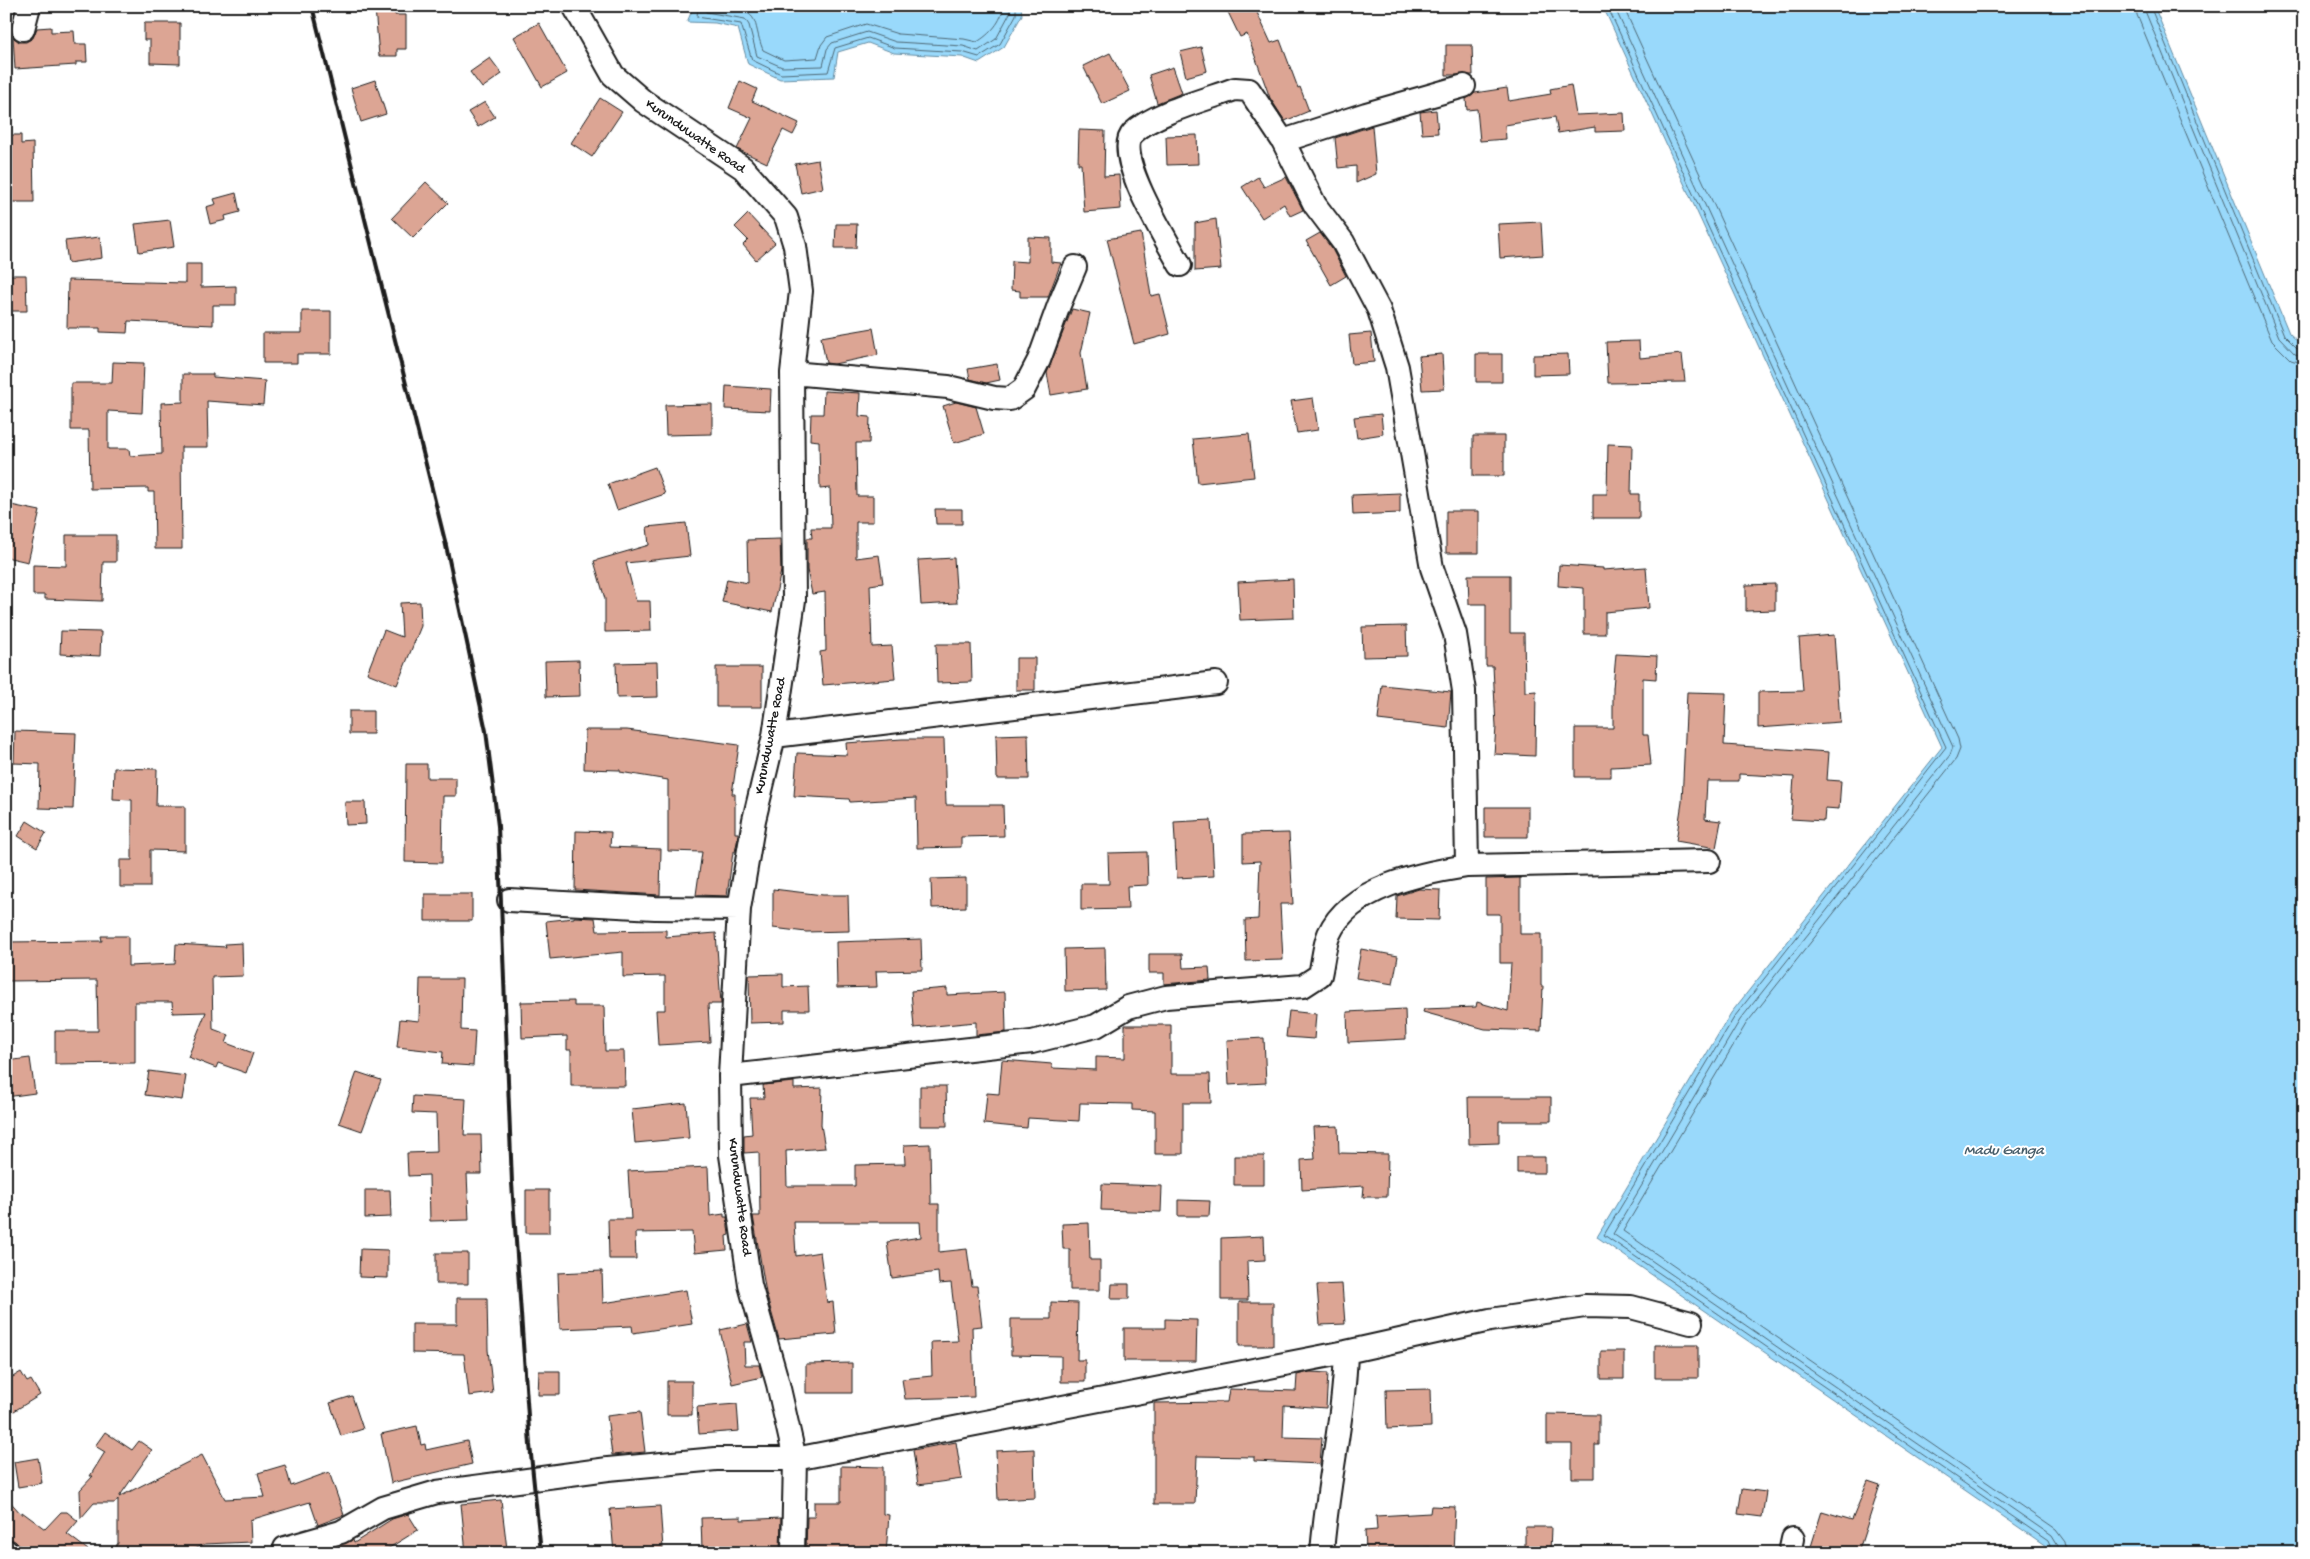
<svg xmlns="http://www.w3.org/2000/svg" width="2310" height="1559" viewBox="0 0 2310 1559" font-family="'Gochi Hand',sans-serif">
<style>
.water{fill:#99d9fb;stroke:#678da2}
.lines{fill:none;stroke-linecap:round;stroke-linejoin:round}
.shore{stroke:#4e6875;stroke-width:1}
.building{fill:#dca594;stroke:#1c1c1c}
.minor-casing{stroke:#1c1c1c;stroke-width:26}
.minor{stroke:#fff;stroke-width:22}
.rail{stroke:#1c1c1c;stroke-width:4}
.labels{text-anchor:middle;dominant-baseline:central;stroke-width:4;stroke-linejoin:round;paint-order:stroke}
.street-label{font-size:14px;fill:#1c1c1c;stroke:#fff}
.water-label{font-size:15px;font-style:italic;fill:#485e6a;stroke:#fff}
</style>
<rect width="100%" height="100%" fill="#fff"/>
<filter id="ink" filterUnits="userSpaceOnUse"><feTurbulence type="fractalNoise" baseFrequency=".02" numOctaves="2"/><feDisplacementMap in="SourceGraphic" scale="10" xChannelSelector="R" yChannelSelector="G"/><feConvolveMatrix kernelMatrix="1 2 1 2 8 2 1 2 1" color-interpolation-filters="sRGB"/></filter>
<g filter="url(#ink)">
<path class="water" d="M694 6H1021L1022 15 1004 47 979 63 962 57 894 53 868 43 838 52 834 77 780 79 748 64 738 28 715 23 687 22Z
M1577 6H2154L2289 333 2304 347V1553H2049L2046 1546 1597 1237 1731 1013 1942 747 1606 13Z"/>
<g class="lines">
<path class="shore" d="M698 6 697 17 741 24 752 60 781 74 828 72 835 48 868 38 895 48 962 52 979 57 1000 44 1016 15V6
M705 6 706 12 745 19 749 25 757 56 782 67 823 66 827 49 832 43 867 32 896 42 963 46 978 51 996 39 1010 13V6
M725 6C763 14 751 19 763 50L784 60 817 58 821 45 827 37 866 24 898 34 964 39 977 42C989 35 1003 21 1003 6
M1598 6 1610 12 1946 747 1735 1016 1604 1235 2048 1541 2053 1553
M1614 6 1953 747 1950 755 1740 1020 1613 1234 2052 1536 2058 1546 2060 1553
M1623 6 1958 739 1960 749 1956 759 1746 1024 1623 1231 2056 1530 2065 1542 2067 1553
M2136 6 2137 15 2272 341 2291 360 2304 364
M2143 6 2279 337 2295 354 2304 356
M2150 6 2284 335 2298 349 2304 350"/>
</g>
<path class="building" d="M394 6 395 15H406V49H397V56H379L375 8Z
M1236 6H1254L1271 43 1280 40 1298 88 1300 87 1309 111 1285 121 1270 98 1247 34 1240 37 1227 10Z
M144 23H180V64L150 63V40H144Z
M539 23 567 73 542 87 514 37Z
M51 27V32L74 31 75 44H86L87 62H76V65L15 69 13 37 19 42H26L33 38 37 28Z
M1446 45H1472L1473 75H1446Z
M1201 47 1207 71 1186 77 1180 52Z
M1110 53 1130 91 1102 104 1083 66Z
M490 58 502 74 482 88 470 72Z
M1173 67 1182 93 1157 103 1149 75Z
M375 80 386 114 361 122 351 88Z
M740 81 757 89 752 101 799 123 793 135 783 130 767 163 737 149 752 118 729 108Z
M1571 85 1576 115 1624 113 1625 131 1595 132V127L1558 133 1555 117 1505 125 1506 139 1480 141 1477 109 1467 110 1466 99 1475 93 1507 88 1509 101 1551 94 1550 89Z
M600 98 622 112 592 157 571 143Z
M485 102 495 117 478 127 468 112Z
M1436 110 1438 133 1422 134 1420 112Z
M1372 126 1376 174 1356 183V166L1338 168 1335 138Z
M1079 130 1105 131 1104 176 1119 175 1121 209 1084 212 1081 164H1078Z
M6 135H21V144L33 143 34 202H6Z
M1197 135 1198 164 1167 165 1166 136Z
M818 160 823 188 801 193 795 164Z
M1258 177 1264 187 1286 177 1303 210 1290 216 1284 204 1262 218 1242 187Z
M426 182 448 203 413 238 392 218Z
M236 193 240 212 225 216 226 220 210 224 206 207 216 204 214 199Z
M748 214 775 243 756 260 743 245 748 240 735 227Z
M1216 219 1221 269 1195 271V223Z
M170 220 174 247 139 252 135 224Z
M1541 222 1543 255 1500 258 1498 224Z
M836 224H857L856 248H835Z
M1141 233 1151 296 1160 294 1170 334 1134 344 1107 239Z
M1320 233 1332 249 1346 276 1331 285 1306 241Z
M100 237 102 258 68 263 65 241Z
M1028 237 1051 238V262L1061 263 1048 297H1020V291L1011 290 1012 261 1028 262Z
M185 264H201V287L236 286V305H213V325L128 321 127 333 100 332V328H67L68 280 185 283Z
M6 275H26L27 311H6Z
M1072 309 1090 313 1081 353 1087 389 1051 395 1047 373Z
M302 311H331V354H297V363H263V333H302Z
M873 328 878 355 834 364 826 363 821 337Z
M1371 333 1374 362 1352 364 1349 335Z
M1639 341 1640 358 1682 354 1685 382 1608 383 1606 342Z
M1442 354 1444 389 1422 390 1419 356Z
M1476 354H1502V382H1476Z
M1568 354 1569 374 1533 375V355Z
M113 362 144 363 142 413 108 411V449H129L130 456 162 454 161 403 183 402V374H213V377L265 381 263 405 207 401 208 447H181L182 549H155L154 492H148V488L90 489 89 430H71V383H112Z
M997 364 1000 380 986 383 970 379 968 369Z
M726 386 771 389 770 411 725 409Z
M824 391 860 393 859 416 870 417 869 443H856L857 496H873V522H856V558L879 555 883 583 870 585 872 647 892 646 895 679 823 685 820 652 826 651 825 592 812 594 807 570V538H812L811 528H831L830 488 820 489 819 441 810 440 811 414H823Z
M1313 398 1318 430 1297 433 1291 401Z
M956 402 976 407 984 434 954 443 943 406Z
M712 404V434L666 435 665 405Z
M1381 414 1383 434 1357 438 1354 417Z
M1249 434 1254 477 1198 483 1193 439Z
M1473 436H1504V476H1473Z
M1608 444 1632 445 1631 494H1639V518H1593V494H1607Z
M655 467 665 494 617 510 608 484Z
M1400 493V513L1353 515 1352 495Z
M6 504 40 511 28 562 6 557Z
M935 509H962V524H936Z
M1446 511H1479V553H1446Z
M686 523 690 556 626 563 636 601H650L651 631 605 632V599L594 561 649 545 647 527Z
M66 535H116V562H103L102 601 45 599V595H33V565L66 566Z
M780 539 781 571 772 612 722 602 727 579 748 583 747 540Z
M954 558 957 603 921 605 918 560Z
M1559 565 1603 568V570L1646 567 1649 608 1605 612V634H1584V588L1558 586Z
M1468 575H1510V633H1524L1525 692 1536 691 1535 756 1494 754 1496 727 1493 666H1486V604H1469Z
M1293 579 1294 618 1240 620 1238 582Z
M1775 584V610L1746 611V585Z
M420 602 421 626 397 685 367 673 384 630 402 637 400 603Z
M1406 626 1407 656 1363 657 1362 627Z
M61 631 101 632 100 656 60 654Z
M1834 635 1840 722 1758 728V692L1803 691 1799 638Z
M936 644H971L972 682 937 683Z
M1616 654 1657 656 1656 679 1643 678V735H1648L1651 765 1611 767V777H1575V728H1613V688Z
M1016 658H1035V690H1016Z
M579 660 580 696 546 697 545 661Z
M657 662 658 697 617 698 616 663Z
M716 667H762V707H716Z
M1382 685 1451 692 1448 728 1378 720Z
M1687 692 1726 693 1724 745 1829 752 1827 780 1841 781 1839 809 1825 808 1824 821 1791 819 1794 777 1739 774V781H1707L1705 819 1721 821 1716 848 1676 841 1682 802Z
M349 711H373V734H349Z
M585 730H627L739 745 732 794H735V833H738V837L735 852H733L727 896 696 895 702 852 668 851V780L620 772V770L584 769Z
M15 731 76 733 73 809 39 808 40 764 14 763Z
M1028 734 1029 779H997L996 735Z
M902 739H944L946 805H1003L1004 836 961 837V847L917 848 916 798 850 802 849 799 794 796 797 753 847 755 846 743Z
M406 764H427V778H456V796H443L442 863 405 862Z
M114 768 157 769 156 806H185V851L150 850V887H120V860H132V800L113 799Z
M345 802H365L366 824 346 825Z
M1485 807H1528V837H1485Z
M1211 820 1214 876 1177 878 1174 822Z
M27 821 46 833 37 848 18 836Z
M576 831 611 832 610 847 661 849 660 895 575 890Z
M1289 833 1293 904H1280L1283 960 1246 961 1245 920 1258 919 1260 861 1243 862V834Z
M1147 852 1148 885 1127 886 1128 909 1081 910V884H1109L1108 853Z
M966 878V907L932 908 931 879Z
M1520 878V934H1541V986H1543L1541 1031 1485 1029 1423 1012 1424 1009 1476 1007 1477 1002 1508 1011 1511 963H1500V914H1486V879Z
M773 889 823 895H848L849 931 806 932 773 928Z
M1419 889 1440 890 1439 920 1396 919 1397 896Z
M425 894H472V921H425Z
M574 917 595 918 597 931 666 930V937L716 933 721 1004H708L710 1042 658 1045 656 1010H665V976L623 977V952L550 959 546 921 574 918Z
M101 936H128V966L175 964 176 944 226 947 225 944 242 943 243 976 212 977 213 1029 229 1035 226 1043 253 1053 246 1073 218 1063 216 1068 188 1057 206 1012 173 1013 172 1002H135V1063L55 1064V1031H98L97 980 6 981V942L102 941Z
M921 939 922 970 876 971 877 987 837 988 836 942Z
M1105 948 1106 990 1065 991 1064 949Z
M1361 949 1398 956 1393 984 1356 978Z
M1149 954H1182L1183 968 1209 967 1210 980 1164 984V973H1149Z
M783 974V987L808 986 809 1010H784V1022L750 1023 749 975Z
M420 979H462L461 1030 475 1031 473 1066 442 1064 443 1052 397 1047 400 1019 419 1021Z
M947 988V995L1005 992 1006 1032 976 1035V1022L914 1028 911 991Z
M574 1001V1006H604L605 1051H624L625 1086H571V1050H567V1036L522 1038 521 1002Z
M1405 1009 1406 1039 1348 1042 1347 1012Z
M1289 1011 1316 1014 1314 1039 1286 1037Z
M1125 1025H1171V1074H1210L1211 1103H1183V1154H1155V1111L1132 1110V1104L1080 1103 1079 1121 1028 1118 1027 1128 984 1124 987 1093 999 1094 1002 1060 1052 1064V1068L1096 1070V1057L1125 1058Z
M1264 1038 1266 1083 1229 1085 1227 1040Z
M30 1058 35 1093 6 1097V1061Z
M149 1071 186 1076 182 1100 145 1095Z
M357 1072 381 1080 362 1131 339 1123Z
M794 1082V1089L822 1088 821 1125 825 1148 786 1151 787 1186H855V1165L905 1164 904 1145 930 1144 931 1204H939V1252L967 1249 972 1286H977L982 1326 972 1327 974 1397 905 1399 902 1379 932 1376 931 1342 958 1341 951 1283 939 1284 938 1272 892 1278 887 1242 921 1237 920 1222H794L796 1256 820 1252 827 1303 833 1302 836 1334 779 1339 766 1293 753 1216H760L759 1152 744 1153V1135L752 1134 750 1098H764L763 1085Z
M920 1086H946L947 1126H920Z
M413 1096 466 1099 464 1135H481L482 1174H467L469 1220 430 1221 429 1175 408 1176 407 1153 437 1152 436 1114 412 1113Z
M1468 1097H1551V1121H1499V1143L1469 1144Z
M686 1103 689 1138 635 1143 632 1109Z
M1338 1126 1339 1153 1388 1154 1387 1197H1363L1364 1186 1302 1190 1301 1160 1315 1159 1313 1127Z
M1234 1156H1264V1185H1234Z
M1517 1157H1545V1173H1517Z
M708 1167 710 1216 724 1214V1217H727L729 1235 726 1236 727 1250 694 1253 692 1232 635 1233 636 1259H609L608 1219H631L628 1171Z
M1102 1184 1162 1186 1161 1212 1101 1210Z
M365 1190H390L391 1217 365 1218Z
M526 1190H549V1233H526Z
M1178 1200 1210 1201 1209 1216H1178Z
M1089 1223 1090 1260H1100V1290H1070V1249H1063L1062 1224Z
M1264 1236 1265 1260 1247 1261 1248 1300H1221V1238Z
M360 1249 388 1250V1278L359 1277Z
M436 1253H468V1284H436Z
M602 1271 603 1303 686 1290 692 1324 633 1333 632 1326 560 1329 558 1273Z
M1112 1284H1129V1299H1111Z
M1342 1284 1345 1324 1320 1325 1317 1285Z
M457 1298H487L488 1350 493 1393 469 1396 464 1354 412 1353V1324H457Z
M1051 1302 1078 1303 1077 1360H1085V1382H1061V1356L1011 1355V1319H1051Z
M1239 1302H1273V1346H1239Z
M1165 1319 1197 1320 1196 1361H1124V1328H1165Z
M747 1324 752 1342H744L745 1365H759L762 1377 732 1384 720 1330Z
M1655 1345H1698V1378H1655Z
M1601 1351H1624V1379H1601Z
M852 1363V1393H806V1364Z
M539 1371H560V1395H538Z
M21 1372 27 1382 31 1380 40 1395 6 1416V1381Z
M1310 1372 1328 1373 1326 1408 1284 1405 1283 1437 1322 1438 1320 1464 1254 1461V1457L1197 1456 1195 1504H1154V1403L1227 1402 1229 1389 1296 1391 1297 1375Z
M667 1381H692V1415H667Z
M1430 1389 1431 1427 1387 1429 1386 1390Z
M352 1396 363 1429 341 1436 330 1403Z
M737 1404 739 1431 699 1434 697 1407Z
M640 1412 645 1452 612 1455 607 1416Z
M1547 1414 1599 1415V1445H1595V1478H1572V1444H1547Z
M417 1426 421 1445 425 1444 426 1450 467 1441 472 1464 391 1483 381 1434Z
M105 1432 132 1450 139 1441 152 1450 119 1497 202 1455 225 1499 265 1497 258 1473 285 1465 291 1486 329 1472 344 1515 318 1525 310 1502 250 1520 251 1542 205 1544 187 1553H112L118 1543V1499L115 1503H94L81 1518 80 1490 93 1476H90L105 1452 95 1446Z
M956 1442 962 1479 918 1485 913 1450Z
M1034 1449 1035 1498 998 1500 996 1451Z
M38 1458 42 1483 18 1487 14 1462Z
M841 1466 883 1467V1514L889 1515 886 1553 813 1552V1549H806L807 1517H814V1502H841Z
M1868 1481 1880 1485 1858 1553H1809L1822 1511 1852 1520Z
M1742 1489 1766 1492 1762 1517 1738 1514Z
M6 1497 22 1515V1512L45 1529 61 1512H67L78 1521 67 1534 92 1553H27L15 1541 6 1537Z
M501 1500 507 1549 466 1553 461 1504Z
M660 1506 663 1549 641 1551V1553H614L610 1509Z
M1431 1506 1455 1507 1453 1553H1430V1547L1366 1550 1365 1531 1377 1530 1376 1516 1430 1513Z
M408 1514 418 1530 381 1553H328L327 1550 353 1540 354 1543 392 1519Z
M741 1517V1520L781 1518 780 1550H702L701 1518Z
M1525 1527H1551L1550 1553H1525Z"/>
<g class="lines">
<defs>
<path id="minor" d="M574 6 613 75 643 101 743 168 786 217 795 246 801 291 792 373 794 600 774 736 754 820 739 909 730 1076 731 1155 750 1285 778 1384 795 1459 793 1553
M23 29 29 6
M1283 141 1366 114 1464 86
M1180 265C1168 242 1112 154 1133 133 1153 113 1208 99 1235 89L1249 90 1283 141 1315 205 1343 242 1379 310 1397 367 1432 568 1455 634 1464 691 1467 866
M792 373 948 387 994 398 1010 399 1024 389 1039 360 1059 305 1075 267
M774 736 1216 683
M509 900 655 908 739 909
M730 1076 1032 1042 1096 1026 1128 1007 1166 997 1303 986 1320 975C1323 962 1324 946 1329 934 1350 887 1422 873 1467 866L1709 861
M285 1548 341 1532 383 1508 437 1492 608 1469 716 1459H795L1346 1352 1490 1320 1585 1306 1631 1307 1691 1323
M6 1551 8 1553
M1322 1553C1327 1485 1344 1419 1346 1352
M1790 1553 1793 1539"/>
</defs>
<use href="#minor" class="minor-casing"/>
<use href="#minor" class="minor"/>
<path class="rail" d="M312 6 445 541 486 731 498 826 512 1183 530 1445 541 1553"/>
</g>
</g>
<g class="labels">
<g class="street-label">
<text transform="translate(695 137) rotate(35)">Kurunduwatte Road</text>
<text transform="translate(771 736) rotate(-79)">Kurunduwatte Road</text>
<text transform="translate(739 1197) rotate(83)">Kurunduwatte Road</text>
</g>
<g class="water-label">
<text x="2004" y="1151">Madu Ganga</text>
</g>
</g>
<rect width="2310" height="1559" fill="none" stroke="#fff" stroke-width="25"/>
<rect x="12" y="12" width="2285" height="1534" fill="none" stroke="#1c1c1c" stroke-width="2" filter="url(#ink)"/>
</svg>
